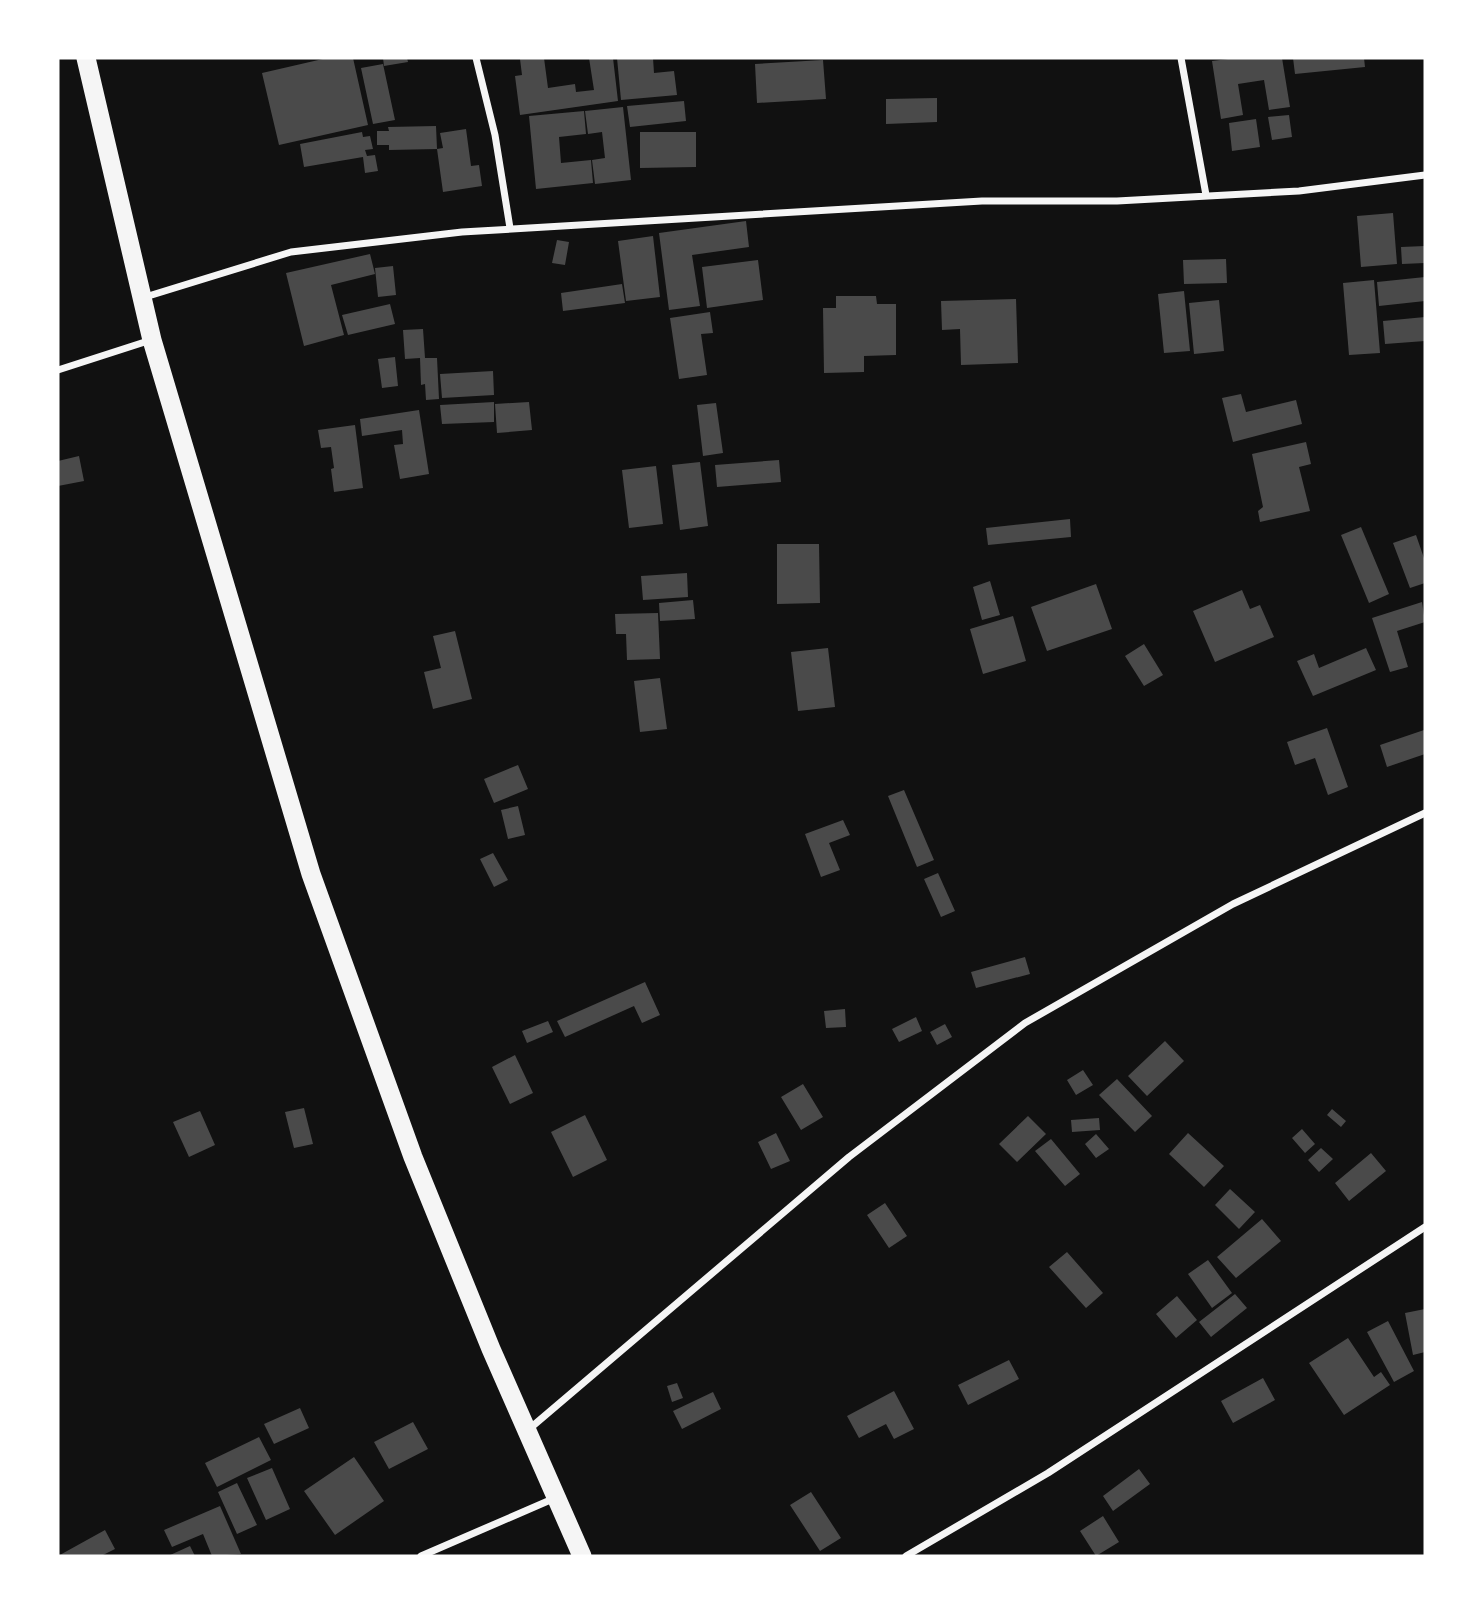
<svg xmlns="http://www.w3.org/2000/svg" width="1483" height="1614" viewBox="0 0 1483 1614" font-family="'IBM Plex Sans',sans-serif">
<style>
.building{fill:#4a4a4a}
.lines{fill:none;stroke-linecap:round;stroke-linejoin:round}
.minor{stroke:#f5f5f5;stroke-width:7}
.trunk{stroke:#f5f5f5;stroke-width:19}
</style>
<rect width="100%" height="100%" fill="#111"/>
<path class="building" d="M327 58H353L368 125 279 145 262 73Z
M383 58H407L408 62 384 66Z
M544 58 548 88 575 84 576 92 594 90 589 58H613L618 101 520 115 515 76 522 75 520 59Z
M617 58H653L654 73 674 71 677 95 621 100Z
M1236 58H1282L1290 107 1269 110 1264 80 1238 84 1243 115 1221 119 1212 61Z
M1293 58H1364L1365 67 1295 74Z
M823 60 826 99 757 103 755 64Z
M383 64 395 120 373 124 361 68Z
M937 98V122L886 124V99Z
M684 101 686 121 630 127 627 106Z
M623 107 631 180 595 184 592 160 605 158 602 132 588 134 585 111Z
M584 111 586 134 559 137 561 163 591 160 593 183 536 189 529 116Z
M1289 115 1292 137 1272 140 1268 117Z
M1256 119 1260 147 1232 151 1229 123Z
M436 126 437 149 389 150V145H377V131H389L388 127Z
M466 129 471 166 479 165 482 186 443 192 437 149 443 148 440 133Z
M362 132 363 137 370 136 373 149 365 150 367 156 375 155 378 171 365 173 363 157 304 167 300 144Z
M640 132H696V167L640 168Z
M1393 213 1397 264 1361 267 1357 216Z
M746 221 749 247 692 255 700 306 669 310 659 233Z
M653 236 660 297 626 301 618 241Z
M557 240 569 242 565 265 552 263Z
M1425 246V263L1402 264 1401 247Z
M370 254 375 274 331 285 344 335 304 346 286 273Z
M1226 259 1227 283 1184 284 1183 260Z
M758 260 763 300 707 308 702 267Z
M393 266 396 295 378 297 375 268Z
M1425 277V301L1379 306 1377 282Z
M1374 280 1380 353 1349 355 1343 283Z
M622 284 625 303 563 311 561 293Z
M1184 291 1190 351 1164 353 1158 294Z
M836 296H876L877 304H896V355L864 356V372L824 373 823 308H836Z
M1016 299 1018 363 961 365 960 329 942 330 941 301Z
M1219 300 1224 351 1194 354 1189 303Z
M390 304 395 324 348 335 342 315Z
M710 312 713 333 701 334 707 375 679 379 670 318Z
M1425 317V341L1385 344 1383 321Z
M423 329 425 358H437L439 399 426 400 425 384 421 385 420 358 405 359 403 330Z
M395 357 398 386 382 388 378 359Z
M493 371 494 395 442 398 440 374Z
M1241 394 1246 412 1296 400 1302 424 1233 442 1222 398Z
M494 402V422L442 424 440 405Z
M529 402 532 430 497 433 495 404Z
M716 403 723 453 703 456 697 405Z
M419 410 429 474 400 479 394 445 403 444 402 430 362 436 360 419Z
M355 425 363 488 334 492 331 469 334 468 331 447 321 448 318 430Z
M1306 442 1311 464 1299 467 1310 511 1260 522 1258 511 1263 507 1252 454Z
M79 456 84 481 58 486V461Z
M779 460 781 482 717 487 715 465Z
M700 462 708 526 680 530 672 465Z
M656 466 663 524 629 528 622 470Z
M1070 519 1071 537 988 545 986 528Z
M1361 527 1389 594 1369 603 1341 535Z
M1416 535 1425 561V583L1410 588 1393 543Z
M777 544H819L820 603 777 604Z
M687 573 688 597 643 600 641 576Z
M990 581 1000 615 982 620 973 587Z
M1096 584 1112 629 1047 651 1031 607Z
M1242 590 1250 609 1260 605 1274 637 1215 662 1193 611Z
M693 600 695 619 660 621 659 603Z
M1422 602 1425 622 1397 631 1408 667 1390 672 1372 618Z
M658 613 660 659 627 660 626 634H616L615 614Z
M1013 616 1026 661 983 674 970 629Z
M455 631 472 699 433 709 424 672 441 668 433 636Z
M1144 644 1163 675 1144 686 1125 656Z
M828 648 835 707 798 711 791 652Z
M1366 648 1376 670 1313 696 1297 661 1314 654 1319 668Z
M660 678 667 729 640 732 634 681Z
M1327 728 1348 787 1328 795 1315 758 1295 765 1287 742Z
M1424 730 1425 754 1387 767 1380 745Z
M518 765 528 789 494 803 484 779Z
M904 790 934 860 917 867 888 796Z
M518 806 525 835 508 839 501 810Z
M843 820 850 835 829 843 840 870 821 877 805 834Z
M493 853 508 880 494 887 480 859Z
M938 873 955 911 941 917 924 879Z
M1025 957 1030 974 976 988 971 972Z
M645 982 660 1015 642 1023 634 1006 565 1037 557 1021Z
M845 1009 846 1027 826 1028 824 1011Z
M916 1017 922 1031 899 1042 892 1029Z
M548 1021 553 1032 527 1043 522 1031Z
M945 1024 952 1037 937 1045 930 1032Z
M1165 1041 1184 1061 1147 1096 1128 1076Z
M515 1055 533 1093 510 1104 492 1067Z
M1083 1070 1093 1085 1076 1095 1067 1080Z
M1117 1079 1152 1116 1135 1132 1099 1095Z
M803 1084 823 1117 801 1130 781 1097Z
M304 1108 313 1144 294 1148 285 1112Z
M1332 1109 1346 1121 1341 1127 1327 1115Z
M200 1111 215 1145 189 1157 173 1122Z
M585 1115 607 1160 573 1177 551 1132Z
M1028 1116 1046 1134 1017 1162 999 1144Z
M1099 1118 1100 1130 1072 1132 1071 1120Z
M1302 1129 1315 1144 1305 1153 1292 1138Z
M776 1133 790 1161 771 1169 758 1142Z
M1188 1133 1224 1166 1204 1187 1169 1154Z
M1096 1134 1109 1149 1096 1158 1085 1144Z
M1051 1139 1080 1174 1065 1186 1035 1151Z
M1321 1148 1333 1159 1319 1172 1308 1160Z
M1371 1153 1386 1171 1349 1201 1335 1183Z
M1230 1189 1255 1212 1239 1229 1215 1205Z
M885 1203 907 1236 889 1248 867 1215Z
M1262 1219 1281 1241 1236 1278 1217 1257Z
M1067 1252 1103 1293 1086 1308 1049 1267Z
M1208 1260 1232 1293 1212 1308 1188 1274Z
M1235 1294 1247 1308 1211 1337 1199 1322Z
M1177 1296 1197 1320 1176 1338 1156 1314Z
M1425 1309V1352L1413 1355 1405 1313Z
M1388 1321 1414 1371 1394 1382 1367 1332Z
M1348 1338 1374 1377 1381 1372 1390 1385 1344 1415 1309 1363Z
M1009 1360 1019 1379 968 1405 958 1385Z
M1263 1378 1275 1400 1233 1423 1221 1401Z
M677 1383 683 1398 672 1402 667 1386Z
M894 1391 914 1429 894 1439 886 1424 859 1438 847 1416Z
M713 1392 721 1409 682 1429 673 1411Z
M300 1408 309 1428 274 1444 264 1424Z
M413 1422 428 1449 389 1469 374 1442Z
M259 1437 271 1460 217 1487 205 1463Z
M354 1457 384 1501 335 1535 304 1491Z
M272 1468 290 1509 266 1520 247 1478Z
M1139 1469 1150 1484 1113 1511 1103 1496Z
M237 1483 257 1525 237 1534 218 1492Z
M811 1492 841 1538 820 1551 790 1505Z
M220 1506 241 1554 212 1556 203 1534 172 1547 164 1530Z
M1103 1516 1119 1542 1096 1556 1080 1531Z
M105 1530 115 1549 101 1556H58Z
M190 1546 195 1556H168Z"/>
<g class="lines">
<path class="minor" d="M476 58 495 135 510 228
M1181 58 1206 195
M142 298 291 252 462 232 982 201H1117L1299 191 1425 175
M58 370 151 340
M528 1430 849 1157 1025 1023 1233 904 1425 813
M421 1556 555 1498
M906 1556 1048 1473 1425 1227"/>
<path class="trunk" d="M86 58 152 340 311 874 413 1157 491 1349 582 1556"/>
</g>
<rect width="1483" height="1614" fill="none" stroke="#ffffff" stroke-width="119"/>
</svg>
